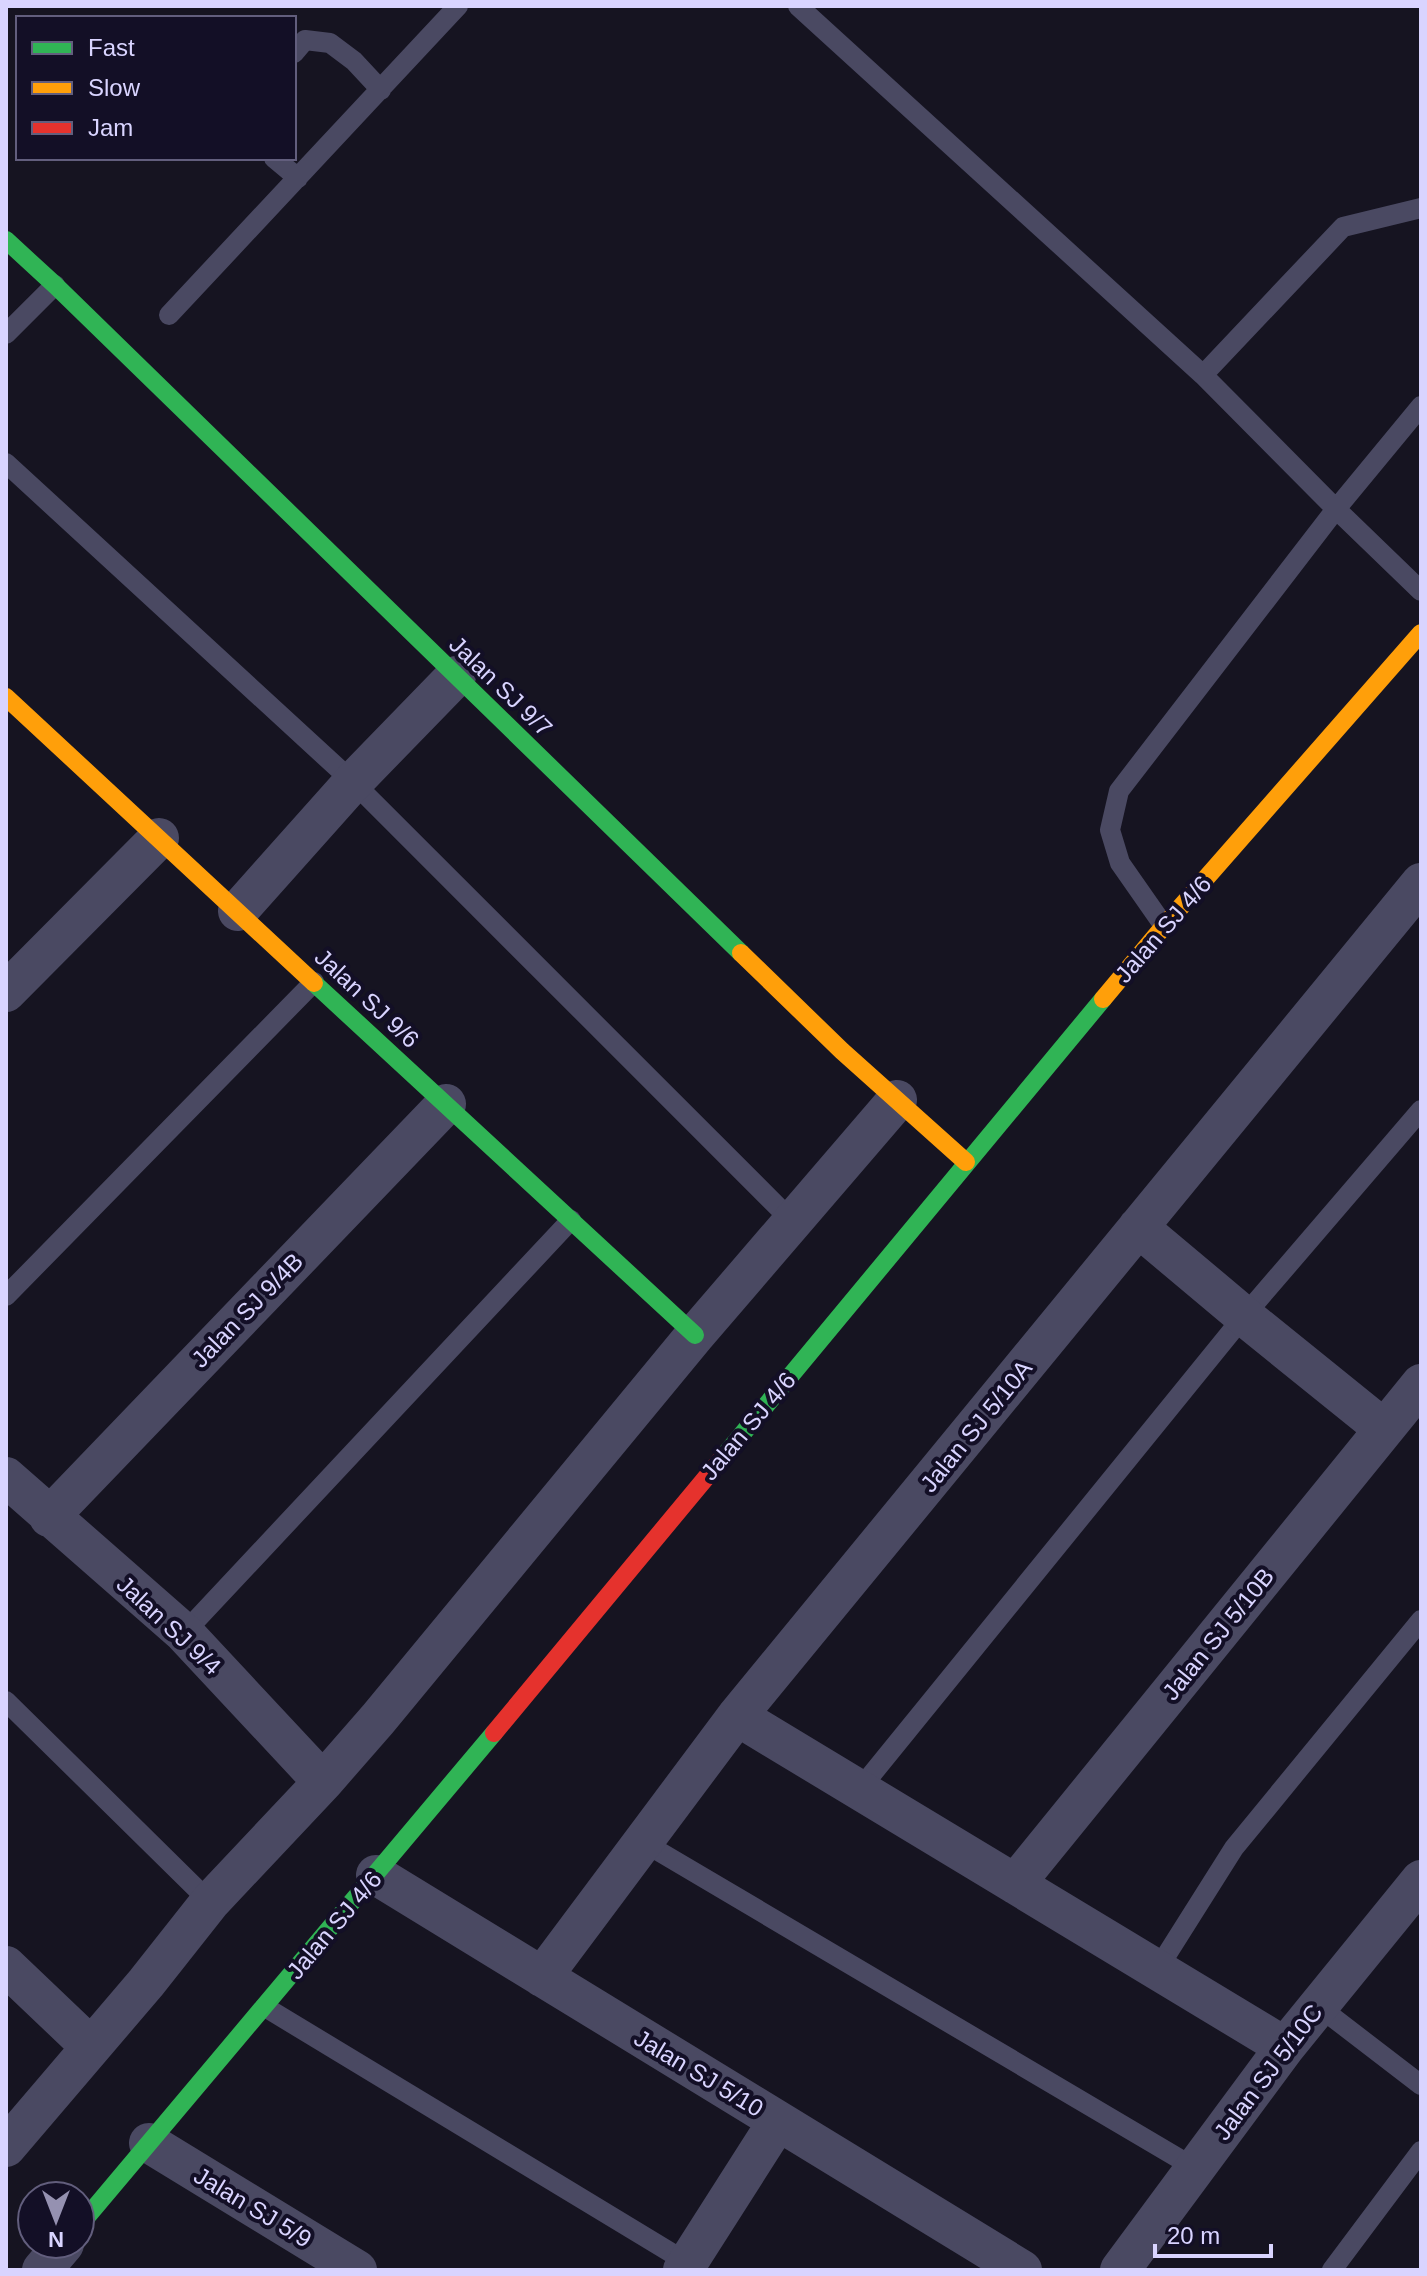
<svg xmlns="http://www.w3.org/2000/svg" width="1427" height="2276" viewBox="0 0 1427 2276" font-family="Arial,sans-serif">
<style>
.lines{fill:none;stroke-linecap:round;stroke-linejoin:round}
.lane{stroke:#4a4962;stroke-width:20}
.street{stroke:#4a4962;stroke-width:40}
.fast{stroke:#30b455;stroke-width:18}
.slow{stroke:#ff9f0a;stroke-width:18}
.jam{stroke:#e5322d;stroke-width:18}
.labels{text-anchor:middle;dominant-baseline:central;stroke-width:8;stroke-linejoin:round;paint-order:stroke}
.street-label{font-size:24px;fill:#d9d4ff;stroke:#130f26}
</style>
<rect width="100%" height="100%" fill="#161421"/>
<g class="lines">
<path class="lane" d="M798 6 1203 375 1336 509 1421 591
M294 53 305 40 330 43 354 61 381 90
M274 158 298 178
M169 315 458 6
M6 334 55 285
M1203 375 1343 227 1421 208
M6 463 353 782 793 1222
M1164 926 1120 863 1110 830 1119 791 1336 509 1421 406
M6 1296 314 982
M184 1633 571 1220
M6 1701 210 1902
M859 1790 1244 1316 1421 1110
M643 1842 1195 2168
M1157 1970 1234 1848 1421 1620
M1318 2006 1421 2085
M265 2007 693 2266
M1332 2270 1421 2151"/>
<path class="street" d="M238 911 353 782 456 676
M6 992 159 838
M1138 1227 1244 1316 1384 1429
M6 1477 184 1633 323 1782
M49 1517 446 1104
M737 1716 1285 2047
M376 1875 1022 2270
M1015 1884 1421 1384
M6 1966 91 2047
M542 1977 737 1716 1421 883
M149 2143 357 2270
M6 2147 146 1983 210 1902 323 1782 378 1719 695 1335 897 1100
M42 2270 64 2244
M683 2270 778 2121
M1120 2270 1285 2047 1421 1880"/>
<path class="fast" d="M6 240 55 285 741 953
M314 983 695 1335
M724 1456 1103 999
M80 2225 494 1733"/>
<path class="slow" d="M6 697 314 983
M741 953 842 1051 966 1162
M1103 999 1164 926 1421 633"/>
<path class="jam" d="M494 1733 724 1456"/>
</g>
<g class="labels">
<g class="street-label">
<text transform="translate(501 686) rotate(44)">Jalan SJ 9/7</text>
<text transform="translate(1163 929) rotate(-49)">Jalan SJ 4/6</text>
<text transform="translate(367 998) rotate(43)">Jalan SJ 9/6</text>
<text transform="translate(247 1310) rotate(-46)">Jalan SJ 9/4B</text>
<text transform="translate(748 1426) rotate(-50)">Jalan SJ 4/6</text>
<text transform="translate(976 1426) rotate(-51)">Jalan SJ 5/10A</text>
<text transform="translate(169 1625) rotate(43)">Jalan SJ 9/4</text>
<text transform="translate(1218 1634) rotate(-51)">Jalan SJ 5/10B</text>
<text transform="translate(334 1925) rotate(-50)">Jalan SJ 4/6</text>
<text transform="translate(1268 2072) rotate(-53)">Jalan SJ 5/10C</text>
<text transform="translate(699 2073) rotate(31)">Jalan SJ 5/10</text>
<text transform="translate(253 2207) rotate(31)">Jalan SJ 5/9</text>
</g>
</g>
<rect width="1427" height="2276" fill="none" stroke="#d9d4ff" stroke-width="16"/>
<rect x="16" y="16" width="280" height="144" fill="#130f26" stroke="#625e7d" stroke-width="2"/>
<rect x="32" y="42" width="40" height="12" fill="#30b455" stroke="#625e7d" stroke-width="2"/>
<text x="88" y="56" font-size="24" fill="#d9d4ff">Fast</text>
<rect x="32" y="82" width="40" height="12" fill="#ff9f0a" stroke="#625e7d" stroke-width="2"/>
<text x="88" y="96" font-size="24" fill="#d9d4ff">Slow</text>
<rect x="32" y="122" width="40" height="12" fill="#e5322d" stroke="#625e7d" stroke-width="2"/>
<text x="88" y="136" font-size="24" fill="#d9d4ff">Jam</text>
<g transform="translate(56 2220) rotate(180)"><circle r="38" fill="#130f26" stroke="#625e7d" stroke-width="2"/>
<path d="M0-6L14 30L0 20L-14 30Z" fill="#9591b1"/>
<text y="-12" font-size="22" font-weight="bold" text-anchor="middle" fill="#d9d4ff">N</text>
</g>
<path d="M1155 2244v12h116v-12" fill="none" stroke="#d9d4ff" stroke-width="4"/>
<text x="1167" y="2244" font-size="24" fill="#d9d4ff" stroke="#130f26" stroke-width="6" paint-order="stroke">20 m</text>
</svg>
